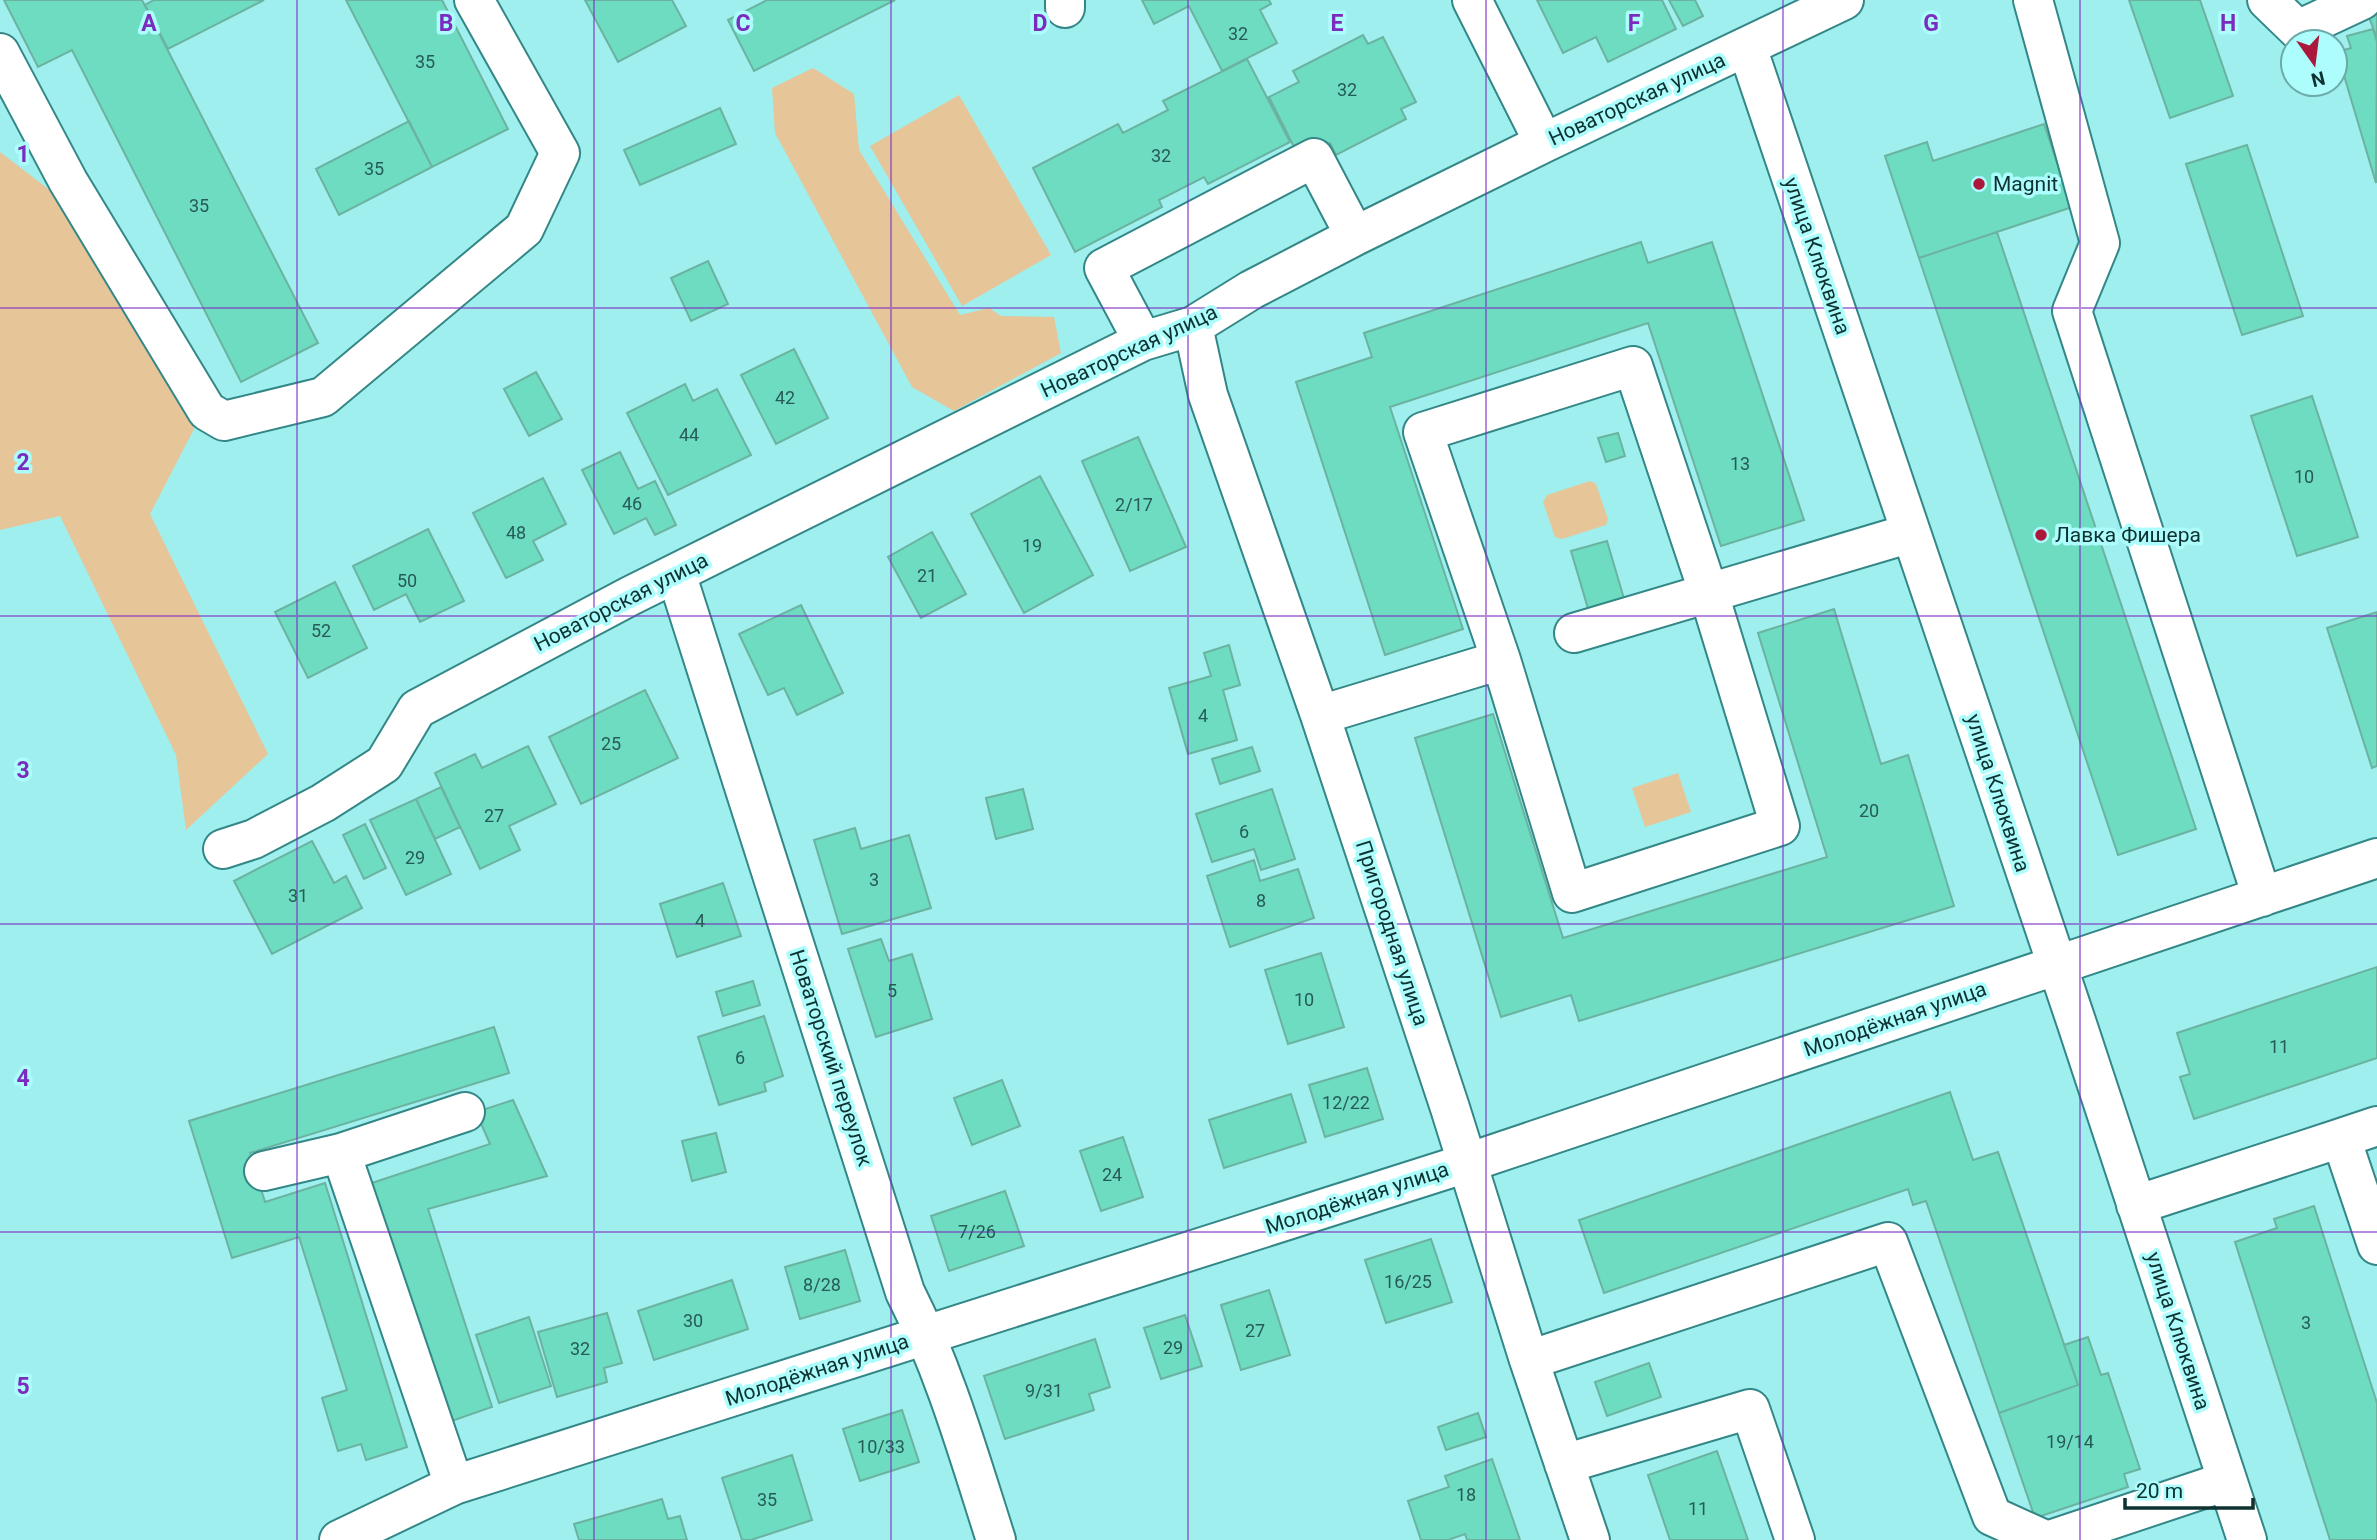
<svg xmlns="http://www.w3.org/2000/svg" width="2377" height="1540" viewBox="0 0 2377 1540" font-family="Roboto,sans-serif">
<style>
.green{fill:#e6c599}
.building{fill:#6ddcc0;stroke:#6bb3a0;stroke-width:2}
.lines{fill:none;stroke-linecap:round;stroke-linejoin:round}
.minor-casing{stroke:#348787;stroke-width:42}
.minor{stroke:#fff;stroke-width:38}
.grid{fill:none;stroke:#7b2cbf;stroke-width:2;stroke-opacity:0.55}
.poi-dot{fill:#ac173c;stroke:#acfdfc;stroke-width:2.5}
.labels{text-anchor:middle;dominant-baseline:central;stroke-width:7;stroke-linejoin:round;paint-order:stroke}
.number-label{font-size:18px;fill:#265c55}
.street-label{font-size:21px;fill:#0e3131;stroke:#acfdfc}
.poi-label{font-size:21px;fill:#0e3131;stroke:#acfdfc;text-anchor:start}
.grid-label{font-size:23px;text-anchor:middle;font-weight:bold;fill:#7b2cbf;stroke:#acfdfc;stroke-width:7;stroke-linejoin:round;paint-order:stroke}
</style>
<rect width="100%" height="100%" fill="#9fefee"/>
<path class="green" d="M813 68 854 94 859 150 960 315 989 308 1001 316 1054 317 1061 353 954 411 912 387 775 133 772 88Z
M959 95 1051 255 962 306 870 146Z
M0 152 124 247 194 429 150 514 268 754 186 830 176 755 60 516 0 530Z
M1590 481 1596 484 1608 519 1606 525 1562 539 1555 537 1543 502 1547 495Z
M1678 773 1691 812 1645 827 1632 788Z"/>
<path class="building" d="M4 0H142L318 343 241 382 72 50 38 67Z
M154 0H264L168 49 145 5Z
M346 0H442L508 129 432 167Z
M585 0H672L686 26 618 62Z
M767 0H895L754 71 728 20Z
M1142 0H1269L1271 4 1260 10 1277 43 1222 71 1189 6 1154 24Z
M1537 0H1662L1676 29 1608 62 1596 37 1563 53Z
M1669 0H1695L1703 16 1683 26Z
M2129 0H2200L2233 96 2170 118Z
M2377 2V38L2365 7Z
M2373 29 2377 42 2376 183 2337 52 2351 48 2347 36Z
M1363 35 1368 44 1383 37 1416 102 1401 109 1406 119 1336 155 1330 143 1299 157 1269 97 1299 82 1293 71Z
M1247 59 1290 142 1208 184 1204 177 1159 200 1162 207 1075 252 1033 168 1118 124 1123 133 1168 110 1163 101Z
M720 108 736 144 640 185 624 150Z
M409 121 432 167 339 215 316 169Z
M2044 124 2072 207 1919 258 1885 156 1927 142 1933 161Z
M2247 145 2303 316 2242 335 2186 164Z
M1997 232 2196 829 2118 855 1919 258Z
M1641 242 1648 263 1712 242 1804 520 1721 546 1648 323 1390 407 1463 629 1385 655 1296 382 1372 357 1364 333Z
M708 261 728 304 691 321 671 278Z
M794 349 828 418 776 444 741 375Z
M536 372 562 419 529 436 504 389Z
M685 384 693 401 717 389 751 455 668 495 627 413Z
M2312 396 2358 537 2297 556 2251 416Z
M1618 433 1625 456 1606 462 1598 438Z
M1138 437 1186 547 1130 571 1082 461Z
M620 452 638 489 655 481 676 525 655 535 646 518 614 534 582 470Z
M1040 476 1093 575 1024 613 971 514Z
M543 478 566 524 533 541 543 560 506 578 473 513Z
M428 529 464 601 420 622 406 594 374 610 353 566Z
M932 532 966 594 921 618 888 557Z
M1607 541 1625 602 1589 612 1571 551Z
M335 582 367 648 308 678 275 612Z
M801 605 843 693 797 715 784 688 768 695 739 634Z
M1834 609 1881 764 1908 755 1954 906 1579 1021 1571 995 1501 1017 1415 738 1493 714 1563 938 1827 857 1758 633Z
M2377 612V766L2372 768 2327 628Z
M1229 645 1240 685 1223 690 1237 740 1188 754 1169 688 1211 676 1204 653Z
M645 690 678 758 581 804 549 737Z
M528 746 556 804 509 826 520 850 480 869 435 773 475 754 482 768Z
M1252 747 1260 771 1220 784 1212 759Z
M441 787 460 827 435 839 416 799Z
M1023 789 1033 829 996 839 986 798Z
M1272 789 1295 859 1261 870 1254 849 1212 862 1196 814Z
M416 799 451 874 406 895 370 820Z
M365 824 386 868 364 879 343 835Z
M855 828 861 849 909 835 931 908 842 934 814 840Z
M312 841 334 883 346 876 362 908 272 954 234 881Z
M1254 860 1260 881 1298 869 1314 918 1230 947 1207 876Z
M723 883 741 936 677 957 660 904Z
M881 939 889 961 912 954 932 1019 876 1037 848 949Z
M1321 953 1344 1027 1288 1044 1265 970Z
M2377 967V1058L2194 1119 2180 1077 2190 1074 2177 1033Z
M753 981 760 1005 723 1016 716 992Z
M764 1016 783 1076 764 1083 766 1091 719 1105 698 1037Z
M494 1027 509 1073 250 1153 265 1202 325 1183 407 1447 366 1460 361 1444 338 1451 322 1398 347 1390 299 1237 232 1258 189 1121Z
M1367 1068 1383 1119 1325 1137 1309 1085Z
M1002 1080 1020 1126 972 1145 954 1098Z
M1950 1092 1973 1160 1998 1152 2078 1385 1999 1413 1926 1201 1913 1205 1908 1189 1604 1293 1579 1220Z
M1291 1094 1306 1142 1224 1168 1209 1120Z
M513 1100 547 1176 428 1209 492 1407 446 1423 369 1184 490 1144 476 1112Z
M716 1133 726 1172 692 1181 682 1141Z
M1123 1137 1143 1197 1101 1211 1080 1151Z
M1005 1191 1024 1246 949 1271 931 1216Z
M2314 1206 2377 1403V1540H2330L2235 1242 2277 1228 2274 1219Z
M1431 1239 1452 1302 1386 1323 1365 1260Z
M845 1250 860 1301 800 1319 785 1267Z
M732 1280 748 1329 654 1360 638 1311Z
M1269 1290 1290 1355 1241 1370 1221 1305Z
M607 1313 622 1363 604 1368 607 1382 557 1397 538 1332Z
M1185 1315 1202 1366 1161 1379 1144 1328Z
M529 1317 551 1386 499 1403 476 1335Z
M2088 1337 2101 1375 2108 1373 2140 1469 2124 1474 2128 1487 2035 1518 1999 1413 2078 1385 2064 1345Z
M1095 1339 1110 1387 1089 1394 1094 1410 1005 1439 984 1376Z
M1649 1363 1661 1397 1607 1416 1595 1382Z
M902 1410 919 1462 860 1481 843 1429Z
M1478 1413 1486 1437 1446 1450 1438 1427Z
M1717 1451 1748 1540H1670L1648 1475Z
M792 1455 812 1520 751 1540H742L722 1478Z
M1492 1459 1520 1540H1467L1465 1534 1448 1540H1421L1408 1501 1449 1487 1445 1476Z
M662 1499 668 1519 680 1516 687 1540H579L574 1524Z"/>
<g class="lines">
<defs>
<path id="minor" d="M1065 0V8
M1472 0 1544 143
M2033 0 2100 243 2072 311 2262 897
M2267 0 2298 30 2362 0
M1747 47 2076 1021 2247 1540
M0 53 68 181 207 411 224 421 323 397 524 229 560 153 474 0
M1193 326 1208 395 1320 715 1450 1108 1529 1360 1590 1540
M1143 341 1104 268 1314 158 1355 236
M1633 366 1709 594 1780 826 1572 893 1501 660 1423 432Z
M676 573 905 1292C945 1371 969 1456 996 1540
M1574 633 1911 533
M1320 715 1501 660
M223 849 254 839 323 803 384 764 417 709 630 596 1143 341 1193 326 1251 290 1355 236 1544 143 1844 0
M2341 1138 2377 1126
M264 1171 341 1153
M2136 1205 2341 1138 2377 1245
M1529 1360 1888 1242 1992 1516 2045 1540
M1564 1464 1750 1409 1795 1540
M454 1485 341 1153 465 1112
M339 1540 454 1485 1467 1163 2377 858
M2050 1540 2227 1481"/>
</defs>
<use href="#minor" class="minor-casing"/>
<use href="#minor" class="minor"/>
</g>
<path class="grid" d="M297 0V1540M594 0V1540M891 0V1540M1188 0V1540M1486 0V1540M1783 0V1540M2080 0V1540M0 308H2377M0 616H2377M0 924H2377M0 1232H2377"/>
<g class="poi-dot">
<circle cx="1979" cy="184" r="7"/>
<circle cx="2041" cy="535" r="7"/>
</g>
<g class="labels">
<g class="number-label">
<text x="1238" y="33">32</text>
<text x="425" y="61">35</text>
<text x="1347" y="89">32</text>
<text x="1161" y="155">32</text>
<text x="374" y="168">35</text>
<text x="199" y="205">35</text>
<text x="785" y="397">42</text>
<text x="689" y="434">44</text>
<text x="1740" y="463">13</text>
<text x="2304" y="476">10</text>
<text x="632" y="503">46</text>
<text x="1134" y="504">2/17</text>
<text x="516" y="532">48</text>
<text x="1032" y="545">19</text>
<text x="927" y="575">21</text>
<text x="407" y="580">50</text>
<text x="321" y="630">52</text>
<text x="1203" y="715">4</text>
<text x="611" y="743">25</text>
<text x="1869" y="810">20</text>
<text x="494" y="815">27</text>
<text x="1244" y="831">6</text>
<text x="415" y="857">29</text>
<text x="874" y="879">3</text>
<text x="298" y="895">31</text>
<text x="1261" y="900">8</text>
<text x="700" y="920">4</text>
<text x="892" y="990">5</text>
<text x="1304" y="999">10</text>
<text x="2279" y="1046">11</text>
<text x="740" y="1057">6</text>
<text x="1346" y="1102">12/22</text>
<text x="1112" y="1174">24</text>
<text x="977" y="1231">7/26</text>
<text x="1408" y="1281">16/25</text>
<text x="822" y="1284">8/28</text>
<text x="693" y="1320">30</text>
<text x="2306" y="1322">3</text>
<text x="1255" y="1330">27</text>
<text x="1173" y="1347">29</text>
<text x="580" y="1348">32</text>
<text x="1044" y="1390">9/31</text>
<text x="2070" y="1441">19/14</text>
<text x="881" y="1446">10/33</text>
<text x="1466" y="1494">18</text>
<text x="767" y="1499">35</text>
<text x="1698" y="1508">11</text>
</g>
<g class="street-label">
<text transform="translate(1637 99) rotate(-25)">Новаторская улица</text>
<text transform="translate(1817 256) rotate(71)">улица Клюквина</text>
<text transform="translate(1129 351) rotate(-25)">Новаторская улица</text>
<text transform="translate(621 602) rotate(-27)">Новаторская улица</text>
<text transform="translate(1998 793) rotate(72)">улица Клюквина</text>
<text transform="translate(1392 933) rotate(72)">Пригородная улица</text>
<text transform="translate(1895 1019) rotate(-19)">Молодёжная улица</text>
<text transform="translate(831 1058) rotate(72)">Новаторский переулок</text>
<text transform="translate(1357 1198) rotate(-18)">Молодёжная улица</text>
<text transform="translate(2178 1331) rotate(72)">улица Клюквина</text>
<text transform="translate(817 1370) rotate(-18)">Молодёжная улица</text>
</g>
<g class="poi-label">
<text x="1993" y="184">Magnit</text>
<text x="2055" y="535">Лавка Фишера</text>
</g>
</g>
<g class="grid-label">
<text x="149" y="31">A</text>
<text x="446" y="31">B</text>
<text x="743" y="31">C</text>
<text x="1040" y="31">D</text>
<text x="1337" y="31">E</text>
<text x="1634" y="31">F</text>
<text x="1931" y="31">G</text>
<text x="2228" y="31">H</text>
<text x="23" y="162">1</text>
<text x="23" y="470">2</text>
<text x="23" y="778">3</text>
<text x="23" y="1086">4</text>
<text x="23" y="1394">5</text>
</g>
<g transform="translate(2314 63) rotate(166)"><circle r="33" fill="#acfdfc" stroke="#6dabab" stroke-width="2"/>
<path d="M0-5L12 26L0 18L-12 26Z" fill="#ac173c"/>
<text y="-10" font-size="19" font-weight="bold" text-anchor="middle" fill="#0e3131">N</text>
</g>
<path d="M2125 1498v10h128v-10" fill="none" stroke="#0e3131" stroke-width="3.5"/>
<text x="2136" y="1498" font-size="21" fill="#0e3131" stroke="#acfdfc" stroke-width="5" paint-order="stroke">20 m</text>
</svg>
